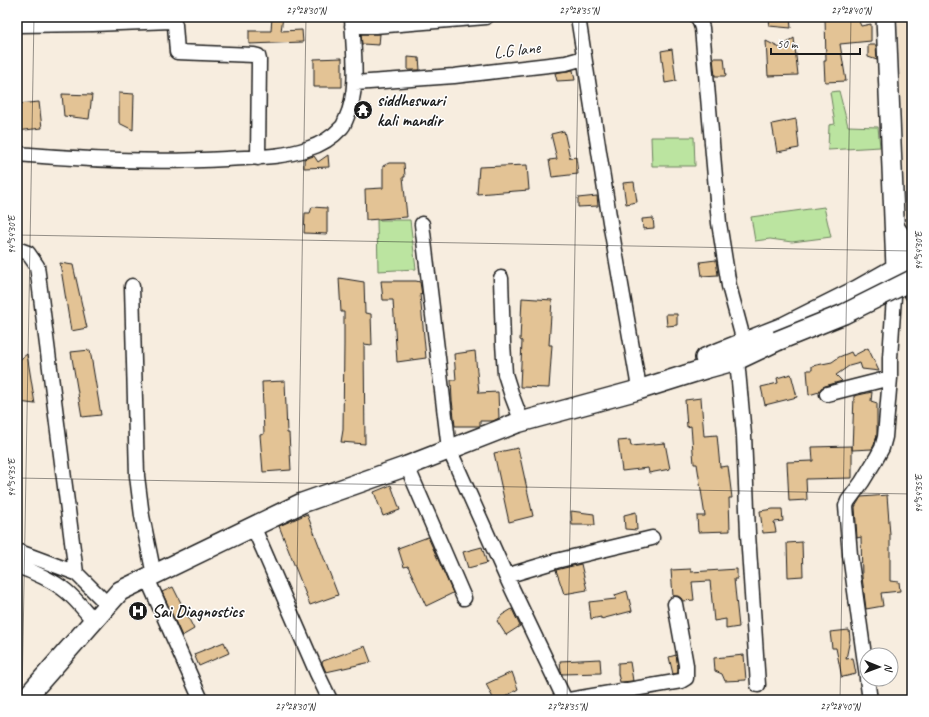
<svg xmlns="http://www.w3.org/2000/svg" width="929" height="717" viewBox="0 0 929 717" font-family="Caveat,sans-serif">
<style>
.built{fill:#f1e0c9}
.green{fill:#bbe4a0;stroke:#6c805e}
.building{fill:#e3c395;stroke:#1c1c1c}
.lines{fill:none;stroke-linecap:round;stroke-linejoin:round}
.street-casing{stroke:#1c1c1c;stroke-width:17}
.secondary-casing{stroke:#1c1c1c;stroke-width:22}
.street{stroke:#fff;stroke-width:14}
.secondary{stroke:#fff;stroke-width:19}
.secondary-bridge-casing{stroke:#1c1c1c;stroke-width:22;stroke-linecap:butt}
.secondary-bridge{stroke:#fff;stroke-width:19}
.ticks{fill:none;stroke:#1c1c1c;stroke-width:1;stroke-opacity:0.45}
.labels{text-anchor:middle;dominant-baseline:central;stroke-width:3;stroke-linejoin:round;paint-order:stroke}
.street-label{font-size:17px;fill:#1c1c1c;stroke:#fff}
.poi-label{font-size:17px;font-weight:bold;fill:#1c1c1c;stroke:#fff;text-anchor:start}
.neatline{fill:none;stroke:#1c1c1c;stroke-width:1.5}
.ticks-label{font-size:10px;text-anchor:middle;fill:#1c1c1c}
</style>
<rect width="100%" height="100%" fill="#f7eddf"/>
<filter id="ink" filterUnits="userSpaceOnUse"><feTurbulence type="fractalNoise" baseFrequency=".025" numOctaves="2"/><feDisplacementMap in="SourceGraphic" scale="8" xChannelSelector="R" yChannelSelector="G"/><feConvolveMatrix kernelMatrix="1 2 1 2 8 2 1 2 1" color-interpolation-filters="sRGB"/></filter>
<g filter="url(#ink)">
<path class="built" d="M898 17H912V255L907 256Z"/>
<path class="green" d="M839 91 848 126 878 127 880 147 828 150 829 125 835 124 830 92Z
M651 137H694L695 166H652Z
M824 207 831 237 792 242 770 239 755 241 751 217Z
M377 220H410L416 269 378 271Z"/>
<path class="building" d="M272 17H283L281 31 302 30 303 42 249 44V31H271Z
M770 17H790L791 28 769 26Z
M825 17H857L861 26 871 24V41L840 44 846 81 825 82 824 61H826Z
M361 34H380L379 45 362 44Z
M794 38 798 75 768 76 766 41 780 48Z
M868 45H876L877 60 868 57Z
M672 49 676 81 665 83 661 51Z
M408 57 419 58 420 70H408Z
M342 58V87H314V59Z
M713 58H724L726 76H715Z
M573 70 575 80 557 81 555 73Z
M119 93 134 94 133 130 119 123Z
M62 94 92 95 89 119 64 116Z
M39 102 42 128 17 131V104Z
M796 119 799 148 777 152 772 124Z
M564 131 570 158 576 157 578 174 552 177 549 160 557 159 551 134Z
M328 155 329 167 304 168V159L314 156 318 162Z
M389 163H404L405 177H403L407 217 366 220 365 189 383 188V166Z
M527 165 529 190 477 194 479 167Z
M634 182 637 202 626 204 623 183Z
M597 196 598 206 578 207V198Z
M312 207 327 208V234L304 233 305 213H310Z
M653 218 654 228 643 229 642 219Z
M716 260 718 275 702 276 700 262Z
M60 263 73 265 87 328 71 331Z
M339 278 364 282 365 313 371 314 372 345 364 344 365 444 341 442 343 430 344 344V312H341Z
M381 281H416L420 282 422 295 420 294 426 358 397 362 393 300H383Z
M522 298 552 300 549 345H552L549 388 520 387 522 341 520 340Z
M666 314H677V325L667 326Z
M868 348 879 371 862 369 860 363 849 366 836 375 842 381 825 386 821 388 819 392 809 395 807 370H812V366L832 362 839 357 851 352 853 356Z
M90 350 101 415 82 417 71 352Z
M475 351 479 393 498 392 499 418 493 421H480V426H455L452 400 451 380H456L454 354Z
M27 354 35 404 19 402 17 395V362Z
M791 374 797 397 765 405 761 387 778 383 777 378Z
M285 381 287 433H289L291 470 263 472 260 435 264 434 262 382Z
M872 392 871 401 877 403V436L874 445 872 449 852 450 854 396Z
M701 398 704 436 717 435 720 467 728 466 732 498H729L730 531 698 532 697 516H705L697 464H694L691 426 687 427 685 400Z
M630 440 631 446 665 443 670 469 649 473 648 468 622 471 618 441Z
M852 446V478L806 479 807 500 789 501 787 462 813 461 812 447Z
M518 448 533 516 509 522 494 453Z
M391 485 400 510 383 516 374 492Z
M887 495 890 535V581L899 582 900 591 881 593 883 606 866 609 862 577 861 537 857 538 855 507 861 497Z
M773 509H782L783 521 774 522 776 532 763 533 760 511Z
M571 511 594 514 595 525H572Z
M636 512 637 530 625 529 624 515Z
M307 514 338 595 310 605 279 526Z
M428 537 453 593 426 606 408 566 404 567 398 548Z
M802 542 803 576 788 577 787 543Z
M482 547 487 563 468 568 463 552Z
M581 564 587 590 564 594 556 570Z
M691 569V572L737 569V579H734L739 627 726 629V619L714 621 710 581 692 582 694 600 683 601 681 598 678 596H673L671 570Z
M173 587 194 629 182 636 162 592Z
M627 591 632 611 601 619V617L591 619 589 602 616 599 615 595Z
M512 609 520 626 506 635 497 621 502 615Z
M849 630 850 639 846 659 853 658 856 674 843 677 842 678 836 648H832L830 632Z
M224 642 229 653 199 666 194 654Z
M365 646 371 662 326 672 322 663 323 661Z
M676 655 678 666V673L673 674 669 657Z
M744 655 746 680 725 681 722 674 715 671 714 658Z
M600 659 601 673 562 674 561 671 560 661Z
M630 662 633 681 620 682 618 674V663Z
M512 672 518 689 500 700H494L486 684Z"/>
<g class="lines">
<defs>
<path id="street" d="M578 17 610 222 638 382V390
M697 17 699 19 702 28 719 223 729 286 744 342
M17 25 93 24 171 21 174 22 175 25 177 52 254 55 258 56 259 60 258 158
M352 26H375L486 17
M355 83 454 76 566 63 584 58
M17 154C86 160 156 163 226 159 253 157 280 158 307 149 320 145 333 137 342 127 344 125 345 121 346 119 360 89 353 49 352 17
M894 222 910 246 912 294
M422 224 449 449 506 576 565 700
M17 249 28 253 37 266 76 573
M501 278 503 343 505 374 512 396 520 417
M132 286 137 476 142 516 154 575
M737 360 744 435 748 534 758 685
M827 394 890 378
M407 466 464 598
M253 526 317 673 330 700
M17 551 76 573 108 605
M17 566C32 571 54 581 66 591 77 600 85 611 94 621
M506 576 556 561 652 538
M147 578 201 700
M867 677 850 555 846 506 848 501 862 482 876 459 882 448 885 437 890 378V358L895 281
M867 679 870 700
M569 700 681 681 686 678V665L675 604"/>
<path id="secondary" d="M705 358 783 327 857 290 896 268 886 17
M24 700 120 591 302 503 407 466 517 423 638 390 708 368 737 360 777 341"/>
</defs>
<use href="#street" class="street-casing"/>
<use href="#secondary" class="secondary-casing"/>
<use href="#street" class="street"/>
<use href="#secondary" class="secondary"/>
<defs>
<path id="secondary-bridge" d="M777 341 844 314 912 280"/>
</defs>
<use href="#secondary-bridge" class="secondary-bridge-casing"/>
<use href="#secondary-bridge" class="secondary-bridge"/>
</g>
</g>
<path class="ticks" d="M17 235 912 251M17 478 912 494M22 700 34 17M295 700 306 17M567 700 579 17M840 700 851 17"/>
<defs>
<symbol id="temple-disc" viewBox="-11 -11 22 22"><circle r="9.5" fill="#1c1c1c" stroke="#fff"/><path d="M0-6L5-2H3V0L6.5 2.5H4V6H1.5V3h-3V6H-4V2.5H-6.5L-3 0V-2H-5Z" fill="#fff"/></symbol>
<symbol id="hospital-disc" viewBox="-11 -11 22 22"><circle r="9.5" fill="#1c1c1c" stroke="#fff"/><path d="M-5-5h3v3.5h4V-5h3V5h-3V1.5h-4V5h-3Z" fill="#fff"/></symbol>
</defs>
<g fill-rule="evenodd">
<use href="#temple-disc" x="352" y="99" width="22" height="22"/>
<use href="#hospital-disc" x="127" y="600" width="22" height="22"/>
</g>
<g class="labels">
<g class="street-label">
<text transform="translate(517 50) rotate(-7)">L.G lane</text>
</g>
<g class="poi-label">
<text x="377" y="100">siddheswari<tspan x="377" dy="20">kali mandir</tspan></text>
<text x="152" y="611">Sai Diagnostics</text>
</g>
</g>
<rect width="929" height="717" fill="none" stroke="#fff" stroke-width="44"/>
<g transform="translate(879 667) rotate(91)"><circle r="19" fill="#ffffff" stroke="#a4a4a4"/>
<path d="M0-3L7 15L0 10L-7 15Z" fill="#1c1c1c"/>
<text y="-6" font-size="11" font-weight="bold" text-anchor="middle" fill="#1c1c1c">N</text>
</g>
<path d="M771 48v6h89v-6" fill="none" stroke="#1c1c1c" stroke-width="2"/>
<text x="777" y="48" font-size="12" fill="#1c1c1c" stroke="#ffffff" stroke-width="3" paint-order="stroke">50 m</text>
<rect x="22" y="22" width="885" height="673" class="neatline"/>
<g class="ticks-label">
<text x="306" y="14">27°28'30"N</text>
<text x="579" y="14">27°28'35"N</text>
<text x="851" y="14">27°28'40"N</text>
<text transform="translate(11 235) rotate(-90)" y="4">94°54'30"E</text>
<text transform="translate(918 251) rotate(-90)" y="4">94°54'30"E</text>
<text transform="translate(11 478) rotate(-90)" y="4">94°54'35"E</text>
<text transform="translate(918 494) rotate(-90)" y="4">94°54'35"E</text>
<text x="295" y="710">27°28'30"N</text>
<text x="567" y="710">27°28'35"N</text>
<text x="840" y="710">27°28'40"N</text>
</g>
</svg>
